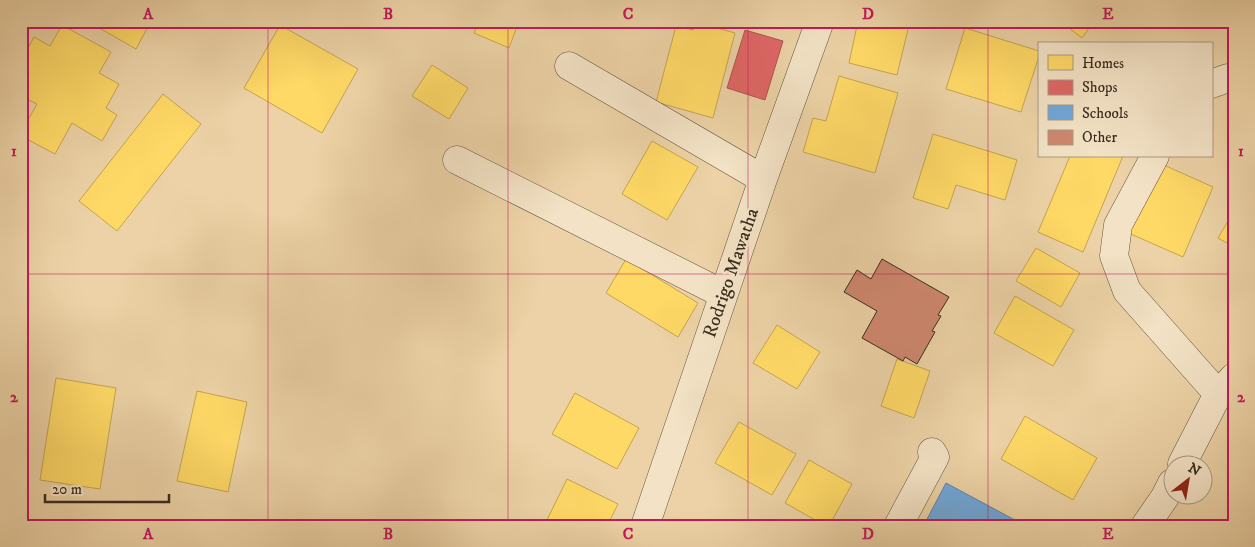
<svg xmlns="http://www.w3.org/2000/svg" width="1255" height="547" viewBox="0 0 1255 547" font-family="'IM FELL DW Pica',serif">
<style>
.homes{fill:#ffd966;stroke:#c3a551}
.shops{fill:#e06666;stroke:#ae5551}
.schools{fill:#6fa8dc;stroke:#5e83a3}
.building{fill:#ce876f;stroke:#382d1f}
.lines{fill:none;stroke-linecap:round;stroke-linejoin:round}
.street-casing{stroke:#655641;stroke-width:29}
.street{stroke:#f3e2c5;stroke-width:28}
.grid{fill:none;stroke:#c2185b;stroke-width:1;stroke-opacity:0.55}
.labels{text-anchor:middle;dominant-baseline:central;stroke-width:5;stroke-linejoin:round;paint-order:stroke}
.street-label{font-size:19px;fill:#382d1f;stroke:#f3e2c5}
.neatline{fill:none;stroke:#c2185b;stroke-width:2}
.grid-label{font-size:16px;text-anchor:middle;font-weight:bold;fill:#c2185b}
</style>
<rect width="100%" height="100%" fill="#ecd2a6"/>
<filter id="stains"><feTurbulence type="fractalNoise" baseFrequency=".004" numOctaves="4"/><feColorMatrix values="0 0 0 0 .2 0 0 0 0 .09 0 0 0 0 .02 0 0 0 .5 -.17"/></filter>
<radialGradient id="worn" r=".72"><stop offset=".6" stop-color="#630" stop-opacity="0"/><stop offset="1" stop-color="#630" stop-opacity=".3"/></radialGradient>
<path class="homes" d="M87 21H151L136 49Z
M479 21H519L509 48 474 33Z
M858 21H910L897 75 849 63Z
M1060 21H1094L1082 38Z
M696 22 735 33 713 118 656 102 676 26 693 30Z
M62 25 111 52 99 73 119 84 106 108 117 115 102 141 72 123 55 154 21 136V132L37 104 21 96V61L34 37 50 46Z
M280 25 358 69 322 133 244 88Z
M965 28 1039 51V56L1021 112 946 89Z
M432 65 468 88 449 119 412 96Z
M839 76 898 93 875 173 803 152 813 118 826 121Z
M163 94 201 124 117 231 79 201Z
M933 134 1017 160 1005 200 956 185 948 209 913 198Z
M652 141 698 167 667 220 622 194Z
M1070 156H1123L1083 252 1038 232Z
M1155 161 1213 187 1183 257 1124 231Z
M1234 211V247L1218 238Z
M1036 248 1080 273 1061 307 1016 281Z
M626 259 698 303 678 337 606 293Z
M1015 296 1074 330 1053 366 994 333Z
M777 325 820 352 797 389 753 363Z
M897 359 930 371 914 418 881 406Z
M56 378 116 388 100 489 40 480Z
M197 391 247 402 228 492 177 481Z
M575 393 639 428 617 469 552 434Z
M1025 416 1097 458 1073 500 1001 459Z
M739 422 796 454 772 495 715 463Z
M809 460 852 484 829 526H826L785 503Z
M567 479 618 504 607 526H544Z"/>
<path class="shops" d="M745 30 783 41 765 100 727 88Z"/>
<path class="schools" d="M946 483 1026 526H930L925 523Z"/>
<path class="building" d="M882 259 949 297 938 315 941 316 932 331 935 332 917 364 905 357 903 361 862 338 877 311 844 292 857 270 871 279Z"/>
<g class="lines">
<defs>
<path id="street" d="M569 66 763 179
M1211 84 1228 78 1234 79
M1155 156 1118 225 1114 256 1127 291 1218 394
M457 160 723 294
M1182 464 1218 394 1234 377
M645 526 763 179 820 21
M898 526 935 457 932 452
M1145 526 1165 497 1172 483"/>
</defs>
<use href="#street" class="street-casing"/>
<use href="#street" class="street"/>
</g>
<path class="grid" d="M268 21V526M508 21V526M748 21V526M988 21V526M21 274H1234"/>
<g class="labels">
<g class="street-label">
<text transform="translate(731 273) rotate(-71)">Rodrigo Mawatha</text>
</g>
</g>
<rect width="1255" height="547" fill="none" stroke="#ecd2a6" stroke-width="55"/>
<rect x="1038" y="42" width="175" height="115" fill="#f3e2c5" stroke="#a89a83"/>
<rect x="1048" y="55" width="25" height="15" fill="#ffd966" stroke="#a89a83"/>
<text x="1082" y="68" font-size="15" fill="#382d1f">Homes</text>
<rect x="1048" y="80" width="25" height="15" fill="#e06666" stroke="#a89a83"/>
<text x="1082" y="92" font-size="15" fill="#382d1f">Shops</text>
<rect x="1048" y="105" width="25" height="15" fill="#6fa8dc" stroke="#a89a83"/>
<text x="1082" y="118" font-size="15" fill="#382d1f">Schools</text>
<rect x="1048" y="130" width="25" height="15" fill="#ce876f" stroke="#a89a83"/>
<text x="1082" y="142" font-size="15" fill="#382d1f">Other</text>
<g transform="translate(1188 480) rotate(31)"><circle r="24" fill="#f3e2c5" stroke="#a89a83"/>
<path d="M0-4L9 19L0 12L-9 19Z" fill="#8f2418"/>
<text y="-8" font-size="14" font-weight="bold" text-anchor="middle" fill="#382d1f">N</text>
</g>
<path d="M45 494v8h124v-8" fill="none" stroke="#382d1f" stroke-width="2.5"/>
<text x="52" y="494" font-size="15" fill="#382d1f" stroke="#f3e2c5" stroke-width="4" paint-order="stroke">20 m</text>
<rect x="28" y="28" width="1200" height="492" class="neatline"/>
<g class="grid-label">
<text x="148" y="19">A</text>
<text x="388" y="19">B</text>
<text x="628" y="19">C</text>
<text x="868" y="19">D</text>
<text x="1108" y="19">E</text>
<text x="14" y="156">1</text>
<text x="1241" y="156">1</text>
<text x="14" y="402">2</text>
<text x="1241" y="402">2</text>
<text x="148" y="539">A</text>
<text x="388" y="539">B</text>
<text x="628" y="539">C</text>
<text x="868" y="539">D</text>
<text x="1108" y="539">E</text>
</g>
<rect width="100%" height="100%" filter="url(#stains)"/>
<rect width="100%" height="100%" fill="url(#worn)"/>
</svg>
